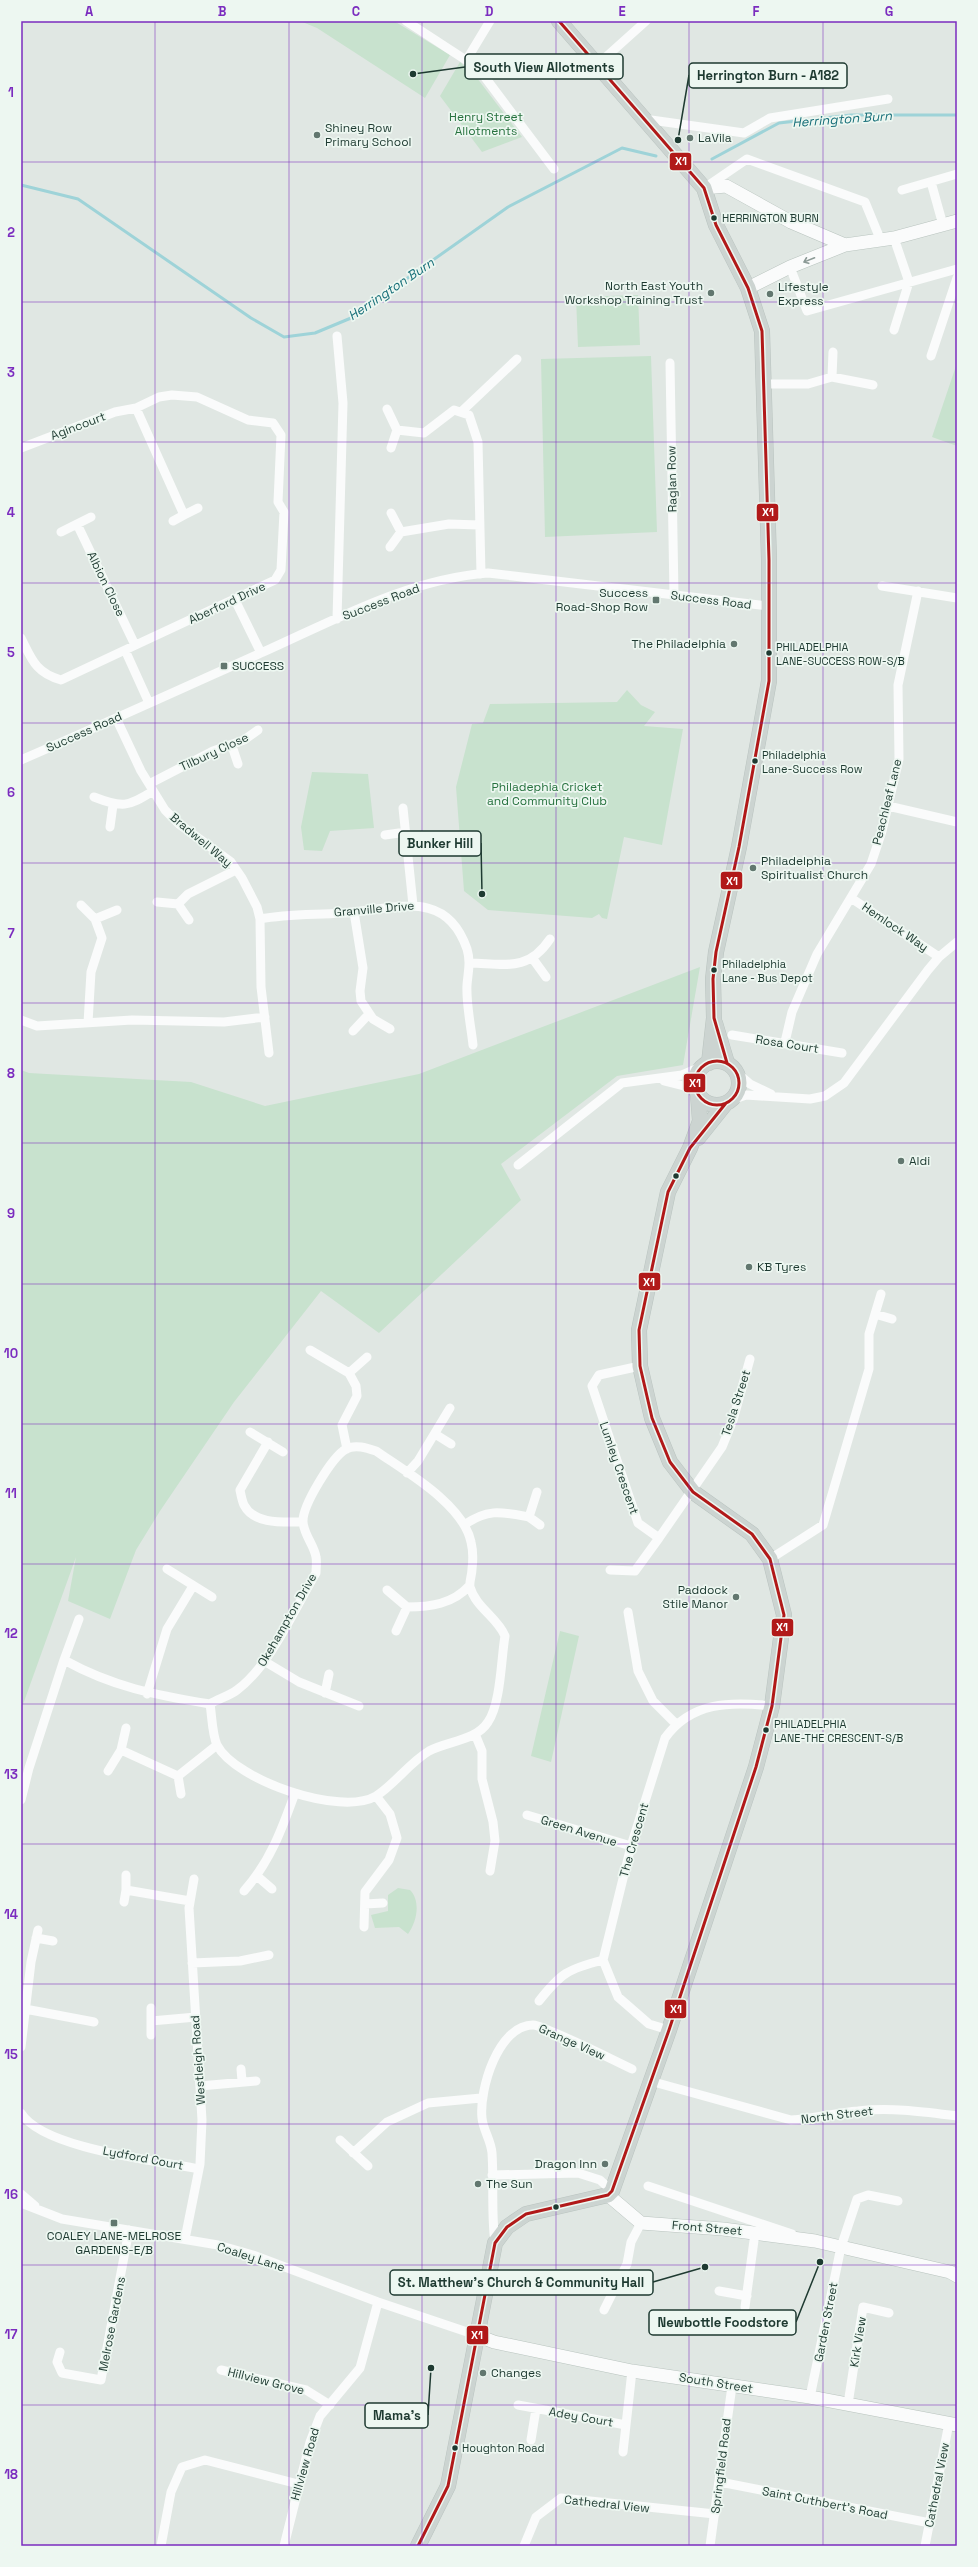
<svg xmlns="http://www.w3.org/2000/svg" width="978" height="2567" viewBox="0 0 978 2567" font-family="'Space Grotesk',sans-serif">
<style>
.green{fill:#c8e2ce}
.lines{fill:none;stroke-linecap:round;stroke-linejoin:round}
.stream{stroke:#9ed3d8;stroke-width:3}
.secondary-casing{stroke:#b9c4bf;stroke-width:14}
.primary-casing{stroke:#bac4c0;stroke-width:16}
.street{stroke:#fafbfb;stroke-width:9}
.secondary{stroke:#fafbfb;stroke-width:13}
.primary{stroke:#ccd4d1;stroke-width:15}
.bus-1-casing{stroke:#edf7f1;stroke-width:6}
.bus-1{stroke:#b11919;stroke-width:3}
.oneway{stroke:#8c9a96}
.grid{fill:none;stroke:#7b2cbf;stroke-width:1;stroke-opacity:0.55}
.poi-dot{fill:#62776f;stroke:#edf7f1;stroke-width:1.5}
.bus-dot{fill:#1e3a31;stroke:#edf7f1;stroke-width:1.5}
.labels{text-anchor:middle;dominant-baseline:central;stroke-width:3.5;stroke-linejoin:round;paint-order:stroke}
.bus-label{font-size:11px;fill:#1e3a31;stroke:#edf7f1;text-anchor:start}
.park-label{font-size:12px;fill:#27723f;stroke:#edf7f1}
.poi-label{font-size:12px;fill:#1e3a31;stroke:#edf7f1;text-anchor:start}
.street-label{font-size:12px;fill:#1e3a31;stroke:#edf7f1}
.water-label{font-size:13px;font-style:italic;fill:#166e78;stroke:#edf7f1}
.leader{fill:none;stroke:#1e3a31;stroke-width:1.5}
.callout-dot{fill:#1e3a31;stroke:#edf7f1;stroke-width:1.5}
.callout{fill:#edf7f1;stroke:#1e3a31;stroke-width:1.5}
.callout-label{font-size:13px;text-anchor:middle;font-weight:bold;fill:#1e3a31}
.line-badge{stroke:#edf7f1;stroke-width:1.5}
.badge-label{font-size:11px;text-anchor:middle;font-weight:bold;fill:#fff}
.neatline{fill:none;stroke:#7b2cbf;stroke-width:1.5}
.grid-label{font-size:13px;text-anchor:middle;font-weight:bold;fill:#7b2cbf}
</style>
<rect width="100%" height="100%" fill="#e0e7e3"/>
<path class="green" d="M300 21H394L450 55 425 98 317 28Z
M460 62 477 78 522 137 482 152 440 96Z
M638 295 640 345 578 347 576 297Z
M651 356 657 532 545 537 541 359Z
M957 363V446L932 437Z
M627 690 641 705 655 712 644 726 683 729 662 845 624 837 607 919 602 918 599 914 592 918 488 910 464 891 456 787 472 724 483 723 490 704 617 702Z
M312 772 368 774 374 828 330 831 322 851 304 850 301 827Z
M700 967 683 1065 617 1076 501 1164 521 1200 379 1333 321 1291 234 1402 160 1511 136 1550 110 1619 68 1601 76 1557 21 1710V1070L29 1073 191 1082 265 1106 419 1074Z
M560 1631 579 1636 551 1762 531 1756Z
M398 1888 410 1890C421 1901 417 1922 408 1934L399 1927 375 1928 371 1915 388 1911V1895Z"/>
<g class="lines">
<path class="stream" d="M712 159 779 123 851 115H957
M21 185 78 199 251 318 284 337 315 333 351 318 508 207 622 148 656 156"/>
<defs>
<path id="secondary" d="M704 188 726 186 791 222 845 245 894 238 957 221
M748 288 790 267 845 245
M608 2195 641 2223 723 2229 815 2241 950 2272 957 2276
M476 2335 494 2342 632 2371 810 2397 957 2425"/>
<path id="primary" d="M559 21 704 188 716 225 748 288 762 331 769 560V681L739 847 716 952 713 979 714 1018 709 1063
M715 1023 727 1063
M695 1083a22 22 0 1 1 44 0a22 22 0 1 1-44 0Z
M698 1138 726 1103
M418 2546 448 2486 495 2243 507 2227 526 2214 608 2195 612 2191 669 2030 756 1767 772 1706 784 1615 770 1559 752 1534 693 1492 670 1462 652 1418 640 1366 639 1330 668 1192 690 1148 700 1121 698 1095"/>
</defs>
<use href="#secondary" class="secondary-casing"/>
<use href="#primary" class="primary-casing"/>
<path class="street" d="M406 21 478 68 554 169
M467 59 490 21
M597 65 646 21
M644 119 744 133 770 118 888 99
M931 182 943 225
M706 187 747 159 865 202 881 241
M902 190 957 174
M790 267 807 311 957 269
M894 330 909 282 894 238
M931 356 957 278
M670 363 674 595
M832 377 833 352
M762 384H808L832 377 873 385
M136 408 184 515 198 508
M387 409 397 430 391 448
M461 412 517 359
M397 430 424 433 454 410 469 415 478 442 481 574
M21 448 115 412 136 408 159 397 172 395 197 397 248 420 273 423 281 435 278 502 284 512 281 570 275 580 125 650 149 703
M173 521 184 515
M77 524 135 645
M61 532 91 517
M401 532 449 524 479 525
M390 547 401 532 391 513
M882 586 957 598
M235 600 261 653
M337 619 343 403 337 336
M21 638C32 660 36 673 61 680L125 650
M116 718 141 771 165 810 179 824 231 862 242 878 257 907 260 919 261 987 269 1053
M232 746 238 764
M21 760C102 725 181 689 261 653 333 621 408 579 488 573L768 606
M149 784 213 751 244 740 258 730
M94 797C122 808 128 807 153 791
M888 806 957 822
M403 808 413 905
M110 827 113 805
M385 835 406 832
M851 898 939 957
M157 902 178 904 189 920
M178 904 188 894 236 870
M81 905 95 919 102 938 91 972 88 1023
M354 912 363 968 360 991 361 1001 373 1019 390 1029
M95 919 117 910
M260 919C288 914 314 915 342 913 391 911 445 885 467 949 471 962 468 972 467 985 466 1004 471 1026 473 1045
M533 959 546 977
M470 963C505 964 528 972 550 939
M21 1020 37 1026 132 1020 224 1022 265 1017
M353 1031 369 1014
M732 1035 842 1053
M785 1042 792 1012 817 954 871 864 882 831 899 759 898 685 918 591
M737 1073 750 1084 771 1094
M664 1081 696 1089
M732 1100 746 1095 810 1099 825 1096 844 1083 928 970 939 957 957 942
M518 1165 622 1083 682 1075 703 1066
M875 1314 892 1319
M310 1350 349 1373 356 1386 357 1396 342 1425 347 1449
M640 1366 599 1375 592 1386 638 1523 659 1538 722 1447 733 1420 750 1359
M349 1373 367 1357
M250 1432 283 1452
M435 1434 451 1444
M268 1442 240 1490C241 1495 242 1501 244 1505 254 1525 285 1522 303 1522
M407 1473 418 1461 450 1408
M529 1517 540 1525
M464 1525C488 1508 502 1512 529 1517L537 1492
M770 1559 823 1525 869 1369V1334L881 1294
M167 1569 212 1597
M610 1570 635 1571 659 1538
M387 1590 407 1607C430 1607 453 1604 469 1586
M628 1612 638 1671 653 1701 675 1723
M79 1619 64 1660C113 1687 155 1695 210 1704 212 1716 212 1734 217 1745 235 1780 341 1817 376 1796 394 1785 409 1763 429 1751 447 1741 476 1741 488 1722 501 1703 501 1659 505 1636 497 1617 476 1608 470 1587 469 1582 472 1575 472 1569 473 1561 473 1550 471 1542 463 1504 406 1472 376 1451 367 1448 355 1444 346 1449 332 1457 302 1506 303 1522 304 1535 314 1545 316 1557 317 1562 316 1568 316 1573 295 1608 270 1666 237 1690 229 1696 218 1699 210 1704
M396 1631 407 1607
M264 1661 299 1682 359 1706
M325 1693 329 1674
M147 1694 167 1629 193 1586
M475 1734 482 1751V1779L493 1822 495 1841 490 1871
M121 1750 178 1776 181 1794
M108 1771 121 1750 126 1728
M178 1776 217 1745
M21 1800 29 1768 64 1660
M527 1815 631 1846
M126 1875V1890L190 1901
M257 1876 272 1889
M244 1891C270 1862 282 1829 295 1793
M124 1902 126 1890
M365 1904 383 1903
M364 1927 365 1892 389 1860 397 1838 390 1814 376 1796
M36 1938 53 1941
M192 1963 240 1961 269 1955
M539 2001C561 1973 568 1969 603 1960
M151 2008V2021L196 2017
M25 2009 94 2022
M151 2021V2035
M669 2030 649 2024 618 1997 603 1960 631 1846 665 1738C691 1702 730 1701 772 1706
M21 2047 31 1962 38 1930
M241 2069 242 2081
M650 2081 791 2120C814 2119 835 2113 858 2111 891 2107 925 2112 957 2116
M200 2086 256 2081
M21 2113C43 2149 159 2161 199 2169
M340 2140 368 2166
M353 2153 387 2122 428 2103 481 2098
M492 2175 578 2173 600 2180 612 2191
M648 2186 792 2234
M21 2194 35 2206
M21 2203 62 2219 218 2245 253 2255 378 2302 476 2335
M185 2239 200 2164 202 2120 189 1908 194 1879
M495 2243C491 2213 494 2183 492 2153 491 2140 483 2130 482 2118 479 2090 498 2025 533 2025 538 2025 545 2029 550 2031 578 2042 605 2056 632 2069
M719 2291 747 2296
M745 2307 755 2233
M604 2310 627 2264 631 2242 641 2223
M60 2352 57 2362 62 2373 101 2380 129 2230
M221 2370 306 2390 330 2405
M810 2397 841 2247 857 2199 868 2195 898 2201
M848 2404 863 2307 889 2313
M518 2405 626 2425
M531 2440 536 2409
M623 2452 632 2371
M720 2482 930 2523
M161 2546 171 2492 182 2467 205 2460 298 2484
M284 2546 310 2442 320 2416 360 2368 378 2302
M524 2546 536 2517 561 2498 715 2514
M710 2546 732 2386
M925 2546 949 2423"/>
<use href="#secondary" class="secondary"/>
<use href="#primary" class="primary"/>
<defs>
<path id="bus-1" d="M559 21 704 188 716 225 748 288 762 331 769 560V681L739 847 716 952 713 979 714 1018 727 1063
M695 1083a22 22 0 1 1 44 0a22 22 0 1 1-44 0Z
M608 2195 612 2191 669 2030 756 1767 772 1706 784 1615 770 1559 752 1534 693 1492 670 1462 652 1418 640 1366 639 1330 668 1192 690 1148 726 1103
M418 2546 448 2486 495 2243 507 2227 526 2214 608 2195"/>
</defs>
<use href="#bus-1" class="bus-1-casing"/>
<use href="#bus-1" class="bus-1"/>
</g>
<defs><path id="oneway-shaft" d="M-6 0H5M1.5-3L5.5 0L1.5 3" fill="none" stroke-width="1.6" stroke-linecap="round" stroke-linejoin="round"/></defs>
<use class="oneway" href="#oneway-shaft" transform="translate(809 260) rotate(158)"/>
<path class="grid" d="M155 21V2546M289 21V2546M422 21V2546M556 21V2546M689 21V2546M823 21V2546M21 162H957M21 302H957M21 442H957M21 583H957M21 723H957M21 863H957M21 1003H957M21 1143H957M21 1284H957M21 1424H957M21 1564H957M21 1704H957M21 1844H957M21 1984H957M21 2124H957M21 2265H957M21 2405H957"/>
<g class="poi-dot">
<circle cx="317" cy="135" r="4"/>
<circle cx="690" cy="138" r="4"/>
<circle cx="711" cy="293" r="4"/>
<circle cx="770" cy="294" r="4"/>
<rect x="652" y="596" width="8" height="8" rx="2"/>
<circle cx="734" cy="644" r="4"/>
<rect x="220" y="662" width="8" height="8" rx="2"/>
<circle cx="753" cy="868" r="4"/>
<circle cx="901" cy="1161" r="4"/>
<circle cx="749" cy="1267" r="4"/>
<circle cx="736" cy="1597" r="4"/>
<circle cx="605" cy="2164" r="4"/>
<circle cx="478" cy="2184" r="4"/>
<rect x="110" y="2219" width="8" height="8" rx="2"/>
<circle cx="483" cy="2373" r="4"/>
</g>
<g class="bus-dot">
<circle cx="714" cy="218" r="3.5"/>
<circle cx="769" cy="653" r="3.5"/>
<circle cx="755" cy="761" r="3.5"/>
<circle cx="714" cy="970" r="3.5"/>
<circle cx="676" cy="1176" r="3.5"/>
<circle cx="766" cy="1730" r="3.5"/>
<circle cx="556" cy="2207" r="3.5"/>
<circle cx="455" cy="2448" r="3.5"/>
</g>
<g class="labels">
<g class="bus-label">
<text x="722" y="218">HERRINGTON BURN</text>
<text x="776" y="647">PHILADELPHIA<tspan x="776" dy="14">LANE-SUCCESS ROW-S/B</tspan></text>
<text x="762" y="755">Philadelphia<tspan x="762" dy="14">Lane-Success Row</tspan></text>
<text x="722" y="964">Philadelphia<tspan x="722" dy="14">Lane - Bus Depot</tspan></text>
<text x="774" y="1724">PHILADELPHIA<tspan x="774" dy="14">LANE-THE CRESCENT-S/B</tspan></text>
<text x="462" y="2448">Houghton Road</text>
</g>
<g class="park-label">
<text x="486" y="117">Henry Street<tspan x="486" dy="14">Allotments</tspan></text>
<text x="547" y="787">Philadephia Cricket<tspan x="547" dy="14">and Community Club</tspan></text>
</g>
<g class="poi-label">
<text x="325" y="128">Shiney Row<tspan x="325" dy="14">Primary School</tspan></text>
<text x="698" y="138">LaVila</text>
<text x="703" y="286" text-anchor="end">North East Youth<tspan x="703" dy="14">Workshop Training Trust</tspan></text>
<text x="778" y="287">Lifestyle<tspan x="778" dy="14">Express</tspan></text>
<text x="648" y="593" text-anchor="end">Success<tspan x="648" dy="14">Road-Shop Row</tspan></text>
<text x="726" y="644" text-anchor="end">The Philadelphia</text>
<text x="232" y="666">SUCCESS</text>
<text x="761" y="861">Philadelphia<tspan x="761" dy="14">Spiritualist Church</tspan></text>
<text x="909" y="1161">Aldi</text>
<text x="757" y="1267">KB Tyres</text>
<text x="728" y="1590" text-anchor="end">Paddock<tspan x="728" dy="14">Stile Manor</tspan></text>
<text x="597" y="2164" text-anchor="end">Dragon Inn</text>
<text x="486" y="2184">The Sun</text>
<text x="114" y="2236" text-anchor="middle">COALEY LANE-MELROSE<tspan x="114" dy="14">GARDENS-E/B</tspan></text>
<text x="491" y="2373">Changes</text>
</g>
<g class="street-label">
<text transform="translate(78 426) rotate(-21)">Agincourt</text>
<text transform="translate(672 479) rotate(-91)">Raglan Row</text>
<text transform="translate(106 584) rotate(64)">Albion Close</text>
<text transform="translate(711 600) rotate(7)">Success Road</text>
<text transform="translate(381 602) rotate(-21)">Success Road</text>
<text transform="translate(227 603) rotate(-25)">Aberford Drive</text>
<text transform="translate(84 732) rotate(-24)">Success Road</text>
<text transform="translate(214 752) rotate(-25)">Tilbury Close</text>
<text transform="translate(887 802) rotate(-76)">Peachleaf Lane</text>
<text transform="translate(201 840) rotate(40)">Bradwell Way</text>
<text transform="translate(374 909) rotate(-5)">Granville Drive</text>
<text transform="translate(895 927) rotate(34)">Hemlock Way</text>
<text transform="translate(787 1044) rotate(9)">Rosa Court</text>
<text transform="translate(736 1403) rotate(-72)">Tesla Street</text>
<text transform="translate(619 1468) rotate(71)">Lumley Crescent</text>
<text transform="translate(287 1620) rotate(-60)">Okehampton Drive</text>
<text transform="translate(579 1831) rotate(17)">Green Avenue</text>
<text transform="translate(634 1840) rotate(-74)">The Crescent</text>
<text transform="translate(572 2042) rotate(24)">Grange View</text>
<text transform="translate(198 2060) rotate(-94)">Westleigh Road</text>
<text transform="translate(837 2115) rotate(-7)">North Street</text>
<text transform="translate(143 2158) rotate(11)">Lydford Court</text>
<text transform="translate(707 2228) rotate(5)">Front Street</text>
<text transform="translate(251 2257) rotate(18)">Coaley Lane</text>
<text transform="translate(826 2322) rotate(-79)">Garden Street</text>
<text transform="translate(112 2324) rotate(-79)">Melrose Gardens</text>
<text transform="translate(858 2342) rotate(-81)">Kirk View</text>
<text transform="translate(266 2381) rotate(14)">Hillview Grove</text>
<text transform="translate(716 2383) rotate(9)">South Street</text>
<text transform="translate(581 2417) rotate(10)">Adey Court</text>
<text transform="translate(305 2464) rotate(-74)">Hillview Road</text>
<text transform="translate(721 2466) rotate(-83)">Springfield Road</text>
<text transform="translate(937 2485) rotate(-79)">Cathedral View</text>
<text transform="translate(825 2503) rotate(11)">Saint Cuthbert's Road</text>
<text transform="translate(607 2504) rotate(6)">Cathedral View</text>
</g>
<g class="water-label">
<text transform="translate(842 119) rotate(-4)">Herrington Burn</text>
<text transform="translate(391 289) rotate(-34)">Herrington Burn</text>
</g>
</g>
<path class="leader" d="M413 74L465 67M678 140L689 75M482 894L481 843M705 2267L653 2282M820 2262L796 2322M431 2368L428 2415"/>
<g class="callout-dot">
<circle cx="413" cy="74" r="4"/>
<circle cx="678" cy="140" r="4"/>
<circle cx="482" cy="894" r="4"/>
<circle cx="705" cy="2267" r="4"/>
<circle cx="820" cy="2262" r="4"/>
<circle cx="431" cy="2368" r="4"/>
</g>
<g class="callout">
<rect x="465" y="54" width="158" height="25" rx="4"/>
<rect x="689" y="63" width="158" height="25" rx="4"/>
<rect x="399" y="831" width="82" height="25" rx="4"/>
<rect x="390" y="2270" width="263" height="25" rx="4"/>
<rect x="649" y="2310" width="147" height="25" rx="4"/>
<rect x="365" y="2403" width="63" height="25" rx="4"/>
</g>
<g class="callout-label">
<text x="544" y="72">South View Allotments</text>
<text x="768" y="80">Herrington Burn - A182</text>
<text x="440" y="848">Bunker Hill</text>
<text x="521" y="2287">St. Matthew's Church &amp; Community Hall</text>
<text x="723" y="2327">Newbottle Foodstore</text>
<text x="397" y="2420">Mama’s</text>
</g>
<g class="line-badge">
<rect x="669" y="152" width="23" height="19" rx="4" fill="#b11919"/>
<rect x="756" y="503" width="23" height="19" rx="4" fill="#b11919"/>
<rect x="720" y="871" width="23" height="19" rx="4" fill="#b11919"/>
<rect x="683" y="1073" width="23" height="20" rx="4" fill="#b11919"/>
<rect x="638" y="1272" width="23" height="19" rx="4" fill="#b11919"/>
<rect x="771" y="1618" width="23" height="19" rx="4" fill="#b11919"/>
<rect x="664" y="1999" width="23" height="20" rx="4" fill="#b11919"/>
<rect x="466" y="2325" width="23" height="20" rx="4" fill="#b11919"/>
</g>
<g class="badge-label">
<text x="681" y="165">X1</text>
<text x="768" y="516">X1</text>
<text x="732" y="885">X1</text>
<text x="695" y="1087">X1</text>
<text x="649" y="1286">X1</text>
<text x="782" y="1631">X1</text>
<text x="676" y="2013">X1</text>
<text x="477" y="2339">X1</text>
</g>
<rect width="978" height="2567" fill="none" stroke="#edf7f1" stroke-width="44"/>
<rect x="22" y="22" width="934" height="2523" class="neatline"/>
<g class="grid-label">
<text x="89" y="16">A</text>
<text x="222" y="16">B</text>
<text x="356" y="16">C</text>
<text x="489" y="16">D</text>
<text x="622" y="16">E</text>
<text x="756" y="16">F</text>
<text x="889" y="16">G</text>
<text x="11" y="97">1</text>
<text x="11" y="237">2</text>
<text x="11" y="377">3</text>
<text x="11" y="517">4</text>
<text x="11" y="657">5</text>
<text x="11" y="797">6</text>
<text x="11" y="938">7</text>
<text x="11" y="1078">8</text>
<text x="11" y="1218">9</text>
<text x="11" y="1358">10</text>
<text x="11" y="1498">11</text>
<text x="11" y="1638">12</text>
<text x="11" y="1779">13</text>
<text x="11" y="1919">14</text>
<text x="11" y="2059">15</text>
<text x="11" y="2199">16</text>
<text x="11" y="2339">17</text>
<text x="11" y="2479">18</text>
</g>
</svg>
